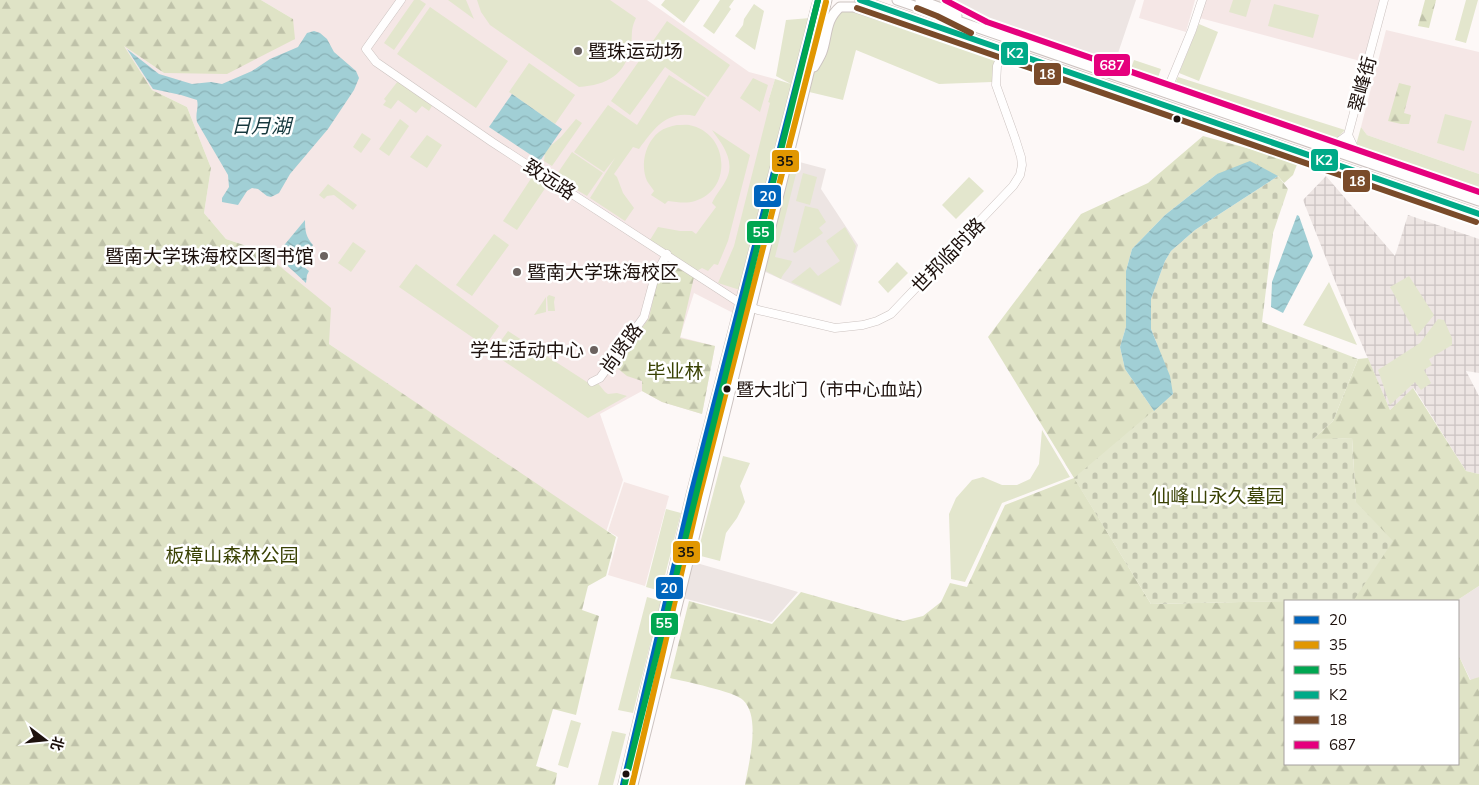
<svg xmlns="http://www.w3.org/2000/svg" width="1479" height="785" viewBox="0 0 1479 785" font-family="Mulish,'Noto Sans SC',sans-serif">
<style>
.built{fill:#ede5e3}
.industrial{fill:url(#industrial-grid)}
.education{fill:#f5e7e6}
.medical{fill:#f5e7e5}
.green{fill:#e3e6cd}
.forest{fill:url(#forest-firs)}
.cemetery{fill:url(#cemetery-stones)}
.water{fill:url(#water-waves)}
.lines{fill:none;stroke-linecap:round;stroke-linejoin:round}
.minor-casing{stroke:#ccc3c0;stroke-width:9}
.major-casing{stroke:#ccc3c0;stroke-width:11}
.minor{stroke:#fffefe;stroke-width:8}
.major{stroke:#fffefe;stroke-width:9}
.bus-1-casing{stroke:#fff;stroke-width:10}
.bus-2-casing{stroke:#fff;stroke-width:10}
.bus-3-casing{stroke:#fff;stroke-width:10}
.bus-4-casing{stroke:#fff;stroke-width:10}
.bus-5-casing{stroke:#fff;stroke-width:10}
.bus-6-casing{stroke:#fff;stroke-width:10}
.bus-1{stroke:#0065bd;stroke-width:6}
.bus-2{stroke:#e19701;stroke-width:6}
.bus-3{stroke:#00a651;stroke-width:6}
.bus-4{stroke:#0a8;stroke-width:6}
.bus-5{stroke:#7a4b2a;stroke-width:6}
.bus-6{stroke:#e5007d;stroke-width:6}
.poi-dot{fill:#6b625f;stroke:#fff;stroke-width:2}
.bus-dot{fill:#1d110d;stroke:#fff;stroke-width:2}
.labels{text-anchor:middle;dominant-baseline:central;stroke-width:5;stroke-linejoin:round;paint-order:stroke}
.bus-label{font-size:18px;fill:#1d110d;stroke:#fff;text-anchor:start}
.poi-label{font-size:19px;fill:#1d110d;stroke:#fff;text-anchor:start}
.street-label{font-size:19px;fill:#1d110d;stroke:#fff}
.park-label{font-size:19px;fill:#3a4204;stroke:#fff}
.water-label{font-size:20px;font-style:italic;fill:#16383d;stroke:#fff}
.line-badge{stroke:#fff;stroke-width:2}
.badge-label{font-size:14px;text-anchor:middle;font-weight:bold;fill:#fff}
.pale-badge-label{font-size:14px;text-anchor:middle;font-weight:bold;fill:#111}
</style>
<defs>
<pattern id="industrial-grid" width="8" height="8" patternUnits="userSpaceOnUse" patternTransform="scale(1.25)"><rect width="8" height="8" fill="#ede5e3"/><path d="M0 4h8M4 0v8" fill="none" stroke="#cbc3c2"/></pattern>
<pattern id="forest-firs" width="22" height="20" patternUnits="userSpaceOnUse" patternTransform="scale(1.25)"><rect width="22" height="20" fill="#dfe3c6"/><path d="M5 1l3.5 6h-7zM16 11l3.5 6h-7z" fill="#bfc2a9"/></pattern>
<pattern id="cemetery-stones" width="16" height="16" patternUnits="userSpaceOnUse" patternTransform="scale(1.25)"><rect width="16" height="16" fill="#e3e6cd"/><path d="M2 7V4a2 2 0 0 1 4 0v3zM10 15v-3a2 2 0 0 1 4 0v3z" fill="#c2c4af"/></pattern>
<pattern id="water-waves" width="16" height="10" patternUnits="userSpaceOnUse" patternTransform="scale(1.25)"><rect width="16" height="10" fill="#a1cfd5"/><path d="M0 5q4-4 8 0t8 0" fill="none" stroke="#8ab1b6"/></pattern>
</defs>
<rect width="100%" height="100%" fill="#fdf8f7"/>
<path class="built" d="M933 0H1136L1115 62Z
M788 159 826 169 821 189 858 245 841 306 761 270Z
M693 562 788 589 798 592 772 622 683 598Z
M1479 586V677L1471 681 1458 654V601H1456Z"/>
<path class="industrial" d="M1326 176 1395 256 1408 215 1479 239V373L1466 371 1479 396V474L1466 471 1414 388 1390 410 1339 291 1303 200Z"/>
<path class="education" d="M261 0H647L749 72 775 79 768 102 790 108 737 315 694 293 680 337 715 346 702 414 662 402 642 391 600 414 623 480 606 532 329 344 261 251 226 239 204 213 211 168 187 107 152 90 123 45 164 73 293 19Z
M1144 0H1195L1186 32 1139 18Z
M1205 0H1381L1364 62 1200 18Z
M1386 30 1479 52V174L1367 135 1361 127Z"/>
<path class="medical" d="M624 482 669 496 645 586 608 575 618 537 608 531Z"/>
<path class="green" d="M414 0H420L426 4 394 50 384 43Z
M448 0H466L474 19Z
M477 0H610L636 18C630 31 633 33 631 45 626 75 607 85 579 87L490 25 481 12Z
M665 0H700L684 23 661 5Z
M720 0H734L729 7 731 9 714 34 703 26Z
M1233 0H1251L1246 17 1229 12Z
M1466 0H1478L1466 43 1455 40Z
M754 4 764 11 755 50 735 36 743 25 744 19Z
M1274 4 1319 15 1313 38 1268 26Z
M430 7 508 61 476 108 397 54Z
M840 7 968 38 1003 50 992 82 939 84 856 50 843 100 805 91 830 21Z
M810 18 740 290 718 283 734 246 770 103 768 102 775 79 791 84 776 76 786 20Z
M667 21 730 65 708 97 665 67 630 115 611 101Z
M1199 24 1218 32 1199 81 1179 73Z
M1134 60 1161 69 1157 80 1130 71Z
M529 63 575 95 555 124 509 92Z
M669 75 706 98 695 116C666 110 654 129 639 149L633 147 614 174 617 177 623 193 634 208 625 221 590 198 615 158 604 172 574 152 608 105 637 125Z
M1178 77 1345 130 1335 140 1318 142 1172 91Z
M753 78 768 85 760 112 740 98Z
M398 81 433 104 429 111 422 106 416 113 398 100 391 109 383 105 386 101 384 99Z
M1445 114 1472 121 1464 151 1437 143Z
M400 119 409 126 389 156 379 149Z
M576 119 582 123 552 166 544 161 545 153 548 148 561 137Z
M677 125C682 125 688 124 693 126 729 136 732 190 695 201 686 204 677 202 668 201L665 204 651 195 654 191C652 188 649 184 647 181 640 165 645 143 659 132 664 128 671 126 677 125Z
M1361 127 1367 135 1479 174V192L1376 160 1356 145Z
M712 130 750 155 728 241 718 265 714 264 708 271 702 268 697 271 650 240 658 227 680 231H692L696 234 716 207 712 203C716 194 723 187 727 178 735 160 722 144 712 130Z
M362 133 371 139 361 153 353 147Z
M427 135 442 145 427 168 410 157Z
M572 152 603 173 587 196 555 177Z
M789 161 801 164 798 174H796L775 257 792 261C790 269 784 271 781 279L762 269Z
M803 173 817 177 810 205 796 201Z
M534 174 548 184 517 230 503 221Z
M969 177 984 191 956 219 942 205Z
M328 184 357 205 353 210 334 195 327 196 324 199 319 195Z
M805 206 818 209 826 222 819 228 823 233 795 253 793 252Z
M845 227 856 246 840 305 791 282 810 267 818 276 840 261 826 241Z
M494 234 509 245 472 296 456 285Z
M353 242 366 251 351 272 338 263Z
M897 262 908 273 888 293 878 282Z
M416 264 499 326 485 346 399 287Z
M1409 276 1434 315 1417 336 1390 287Z
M1329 282 1357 345 1303 325Z
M549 295 555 297 554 302 555 311H548L547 297Z
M546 297V312L534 315Z
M1438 319 1444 320 1452 338V345L1429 359 1432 365 1424 370 1431 383 1421 390 1415 382 1390 405 1378 370 1420 343Z
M508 331 590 384 597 382 605 392 608 394 617 393 627 396 588 418 492 353Z
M1042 430 1070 477 1002 503 965 582 951 579 949 514 956 498 972 480 983 477 1002 485H1017L1030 479 1039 464Z
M723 456 750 463 740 486 745 502 737 518 726 533 720 561 697 555Z
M666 509 681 513 661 591 646 587Z
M647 597 661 601 633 713 618 710Z
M571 720 581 723 568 768 558 765Z
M612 731 626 734 613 785H598Z"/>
<path class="forest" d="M0 0H261L293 19 295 39 227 74 164 73 124 46 152 90 187 107 211 168 204 213 226 239 261 251 331 308 329 344 616 537 606 576 588 586 582 610 599 616 576 715 553 709 536 766 557 773 555 785H0Z
M1425 0H1436L1429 28 1418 26Z
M1399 83 1411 86 1404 113 1411 115 1409 124H1401L1388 121Z
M1203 136 1298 162 1293 175 1284 183 1278 176 1217 174 1165 215 1132 249 1126 271V327L1120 347 1125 369 1154 411 1075 479 1151 604 1285 601V764H1458V654L1470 680 1479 677V785H745C749 762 761 717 743 700 736 692 683 681 670 678L689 601 772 624 801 592 903 621 923 616 941 602 950 583 967 587 1005 505 1074 478 988 337 1081 214 1148 183Z
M669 262 694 277 680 338 715 346 702 414 662 402 642 391V381L627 376 617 368H613L649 318 656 286Z
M1368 358 1390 410 1413 388 1466 471 1479 474V586L1456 601H1298L1354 600 1356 502 1352 438 1312 440 1333 421 1358 359Z"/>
<path class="cemetery" d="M1278 176 1288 189 1273 233 1262 322 1358 359 1333 421 1313 439 1352 438 1356 502 1393 541 1354 600 1151 604 1074 478 1173 394 1156 341 1151 329V299L1165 261 1171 251 1195 230Z"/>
<path class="water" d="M314 31 320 33 327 39 334 52 356 71 359 78 354 90 328 129 290 174 279 193 271 197 267 196 258 189 252 188 247 191 238 205 222 202V198L229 187 228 175 197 122C195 113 199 108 197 100L181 95 153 89 127 49 159 74 192 84 211 82 222 84 252 71 270 59 298 47 307 33Z
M512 94 562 129 540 161 489 127Z
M1250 161 1278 176 1195 230 1171 251 1165 261 1151 299V329L1170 376 1173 394 1154 411 1125 369 1120 347 1126 327V271L1132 249 1165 215 1217 174Z
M1297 215 1299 216 1313 256 1283 313 1271 307 1272 282Z
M305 220C305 231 306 237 313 245L300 264 309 271 307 275 306 283 276 255Z"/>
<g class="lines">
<defs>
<path id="minor" d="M401 0 366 49 376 62 492 142 740 303 758 310 835 328 863 325 877 321 891 314 1013 186 1020 175 1022 165 1021 157 1015 138 996 85 997 66 1004 50
M1166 93 1192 30 1202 0
M1348 135 1355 150 1370 162
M1317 145 1337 143 1348 135 1384 0
M592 382 600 378 644 317 655 276 667 254"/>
<path id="major" d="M860 0 1479 214
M897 0 1479 201
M920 0 941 8 957 16
M814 67C817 62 820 57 822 52 828 35 825 20 840 7H854L937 34 954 36
M623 785 691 495 818 0
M633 785 827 0"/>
</defs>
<use href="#minor" class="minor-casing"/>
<use href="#major" class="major-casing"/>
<use href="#minor" class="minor"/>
<use href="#major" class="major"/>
<defs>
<path id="bus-1" d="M623 785 691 495 818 0"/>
<path id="bus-2" d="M632 785 699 497 826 2"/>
<path id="bus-3" d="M625 783 818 0"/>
<path id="bus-4" d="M860 0 1479 214"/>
<path id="bus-5" d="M857 8 1476 222
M917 8 937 16 971 33"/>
<path id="bus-6" d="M945 0 987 22 1479 192"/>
</defs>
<use href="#bus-1" class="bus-1-casing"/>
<use href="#bus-2" class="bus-2-casing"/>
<use href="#bus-3" class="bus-3-casing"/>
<use href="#bus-4" class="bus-4-casing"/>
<use href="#bus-5" class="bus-5-casing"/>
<use href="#bus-6" class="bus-6-casing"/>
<use href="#bus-1" class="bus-1"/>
<use href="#bus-2" class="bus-2"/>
<use href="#bus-3" class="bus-3"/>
<use href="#bus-4" class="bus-4"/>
<use href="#bus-5" class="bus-5"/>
<use href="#bus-6" class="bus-6"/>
</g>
<g class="poi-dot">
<circle cx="578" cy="51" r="5"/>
<circle cx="324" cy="256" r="5"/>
<circle cx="517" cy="272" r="5"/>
<circle cx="594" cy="350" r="5"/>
</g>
<g class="bus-dot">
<circle cx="1177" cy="119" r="4.5"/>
<circle cx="727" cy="389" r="4.5"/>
<circle cx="626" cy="774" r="4.5"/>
</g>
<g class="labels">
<g class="bus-label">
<text x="736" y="389">暨大北门（市中心血站）</text>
</g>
<g class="poi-label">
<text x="588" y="51">暨珠运动场</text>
<text x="314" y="256" text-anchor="end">暨南大学珠海校区图书馆</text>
<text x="527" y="272">暨南大学珠海校区</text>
<text x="584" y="350" text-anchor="end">学生活动中心</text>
</g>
<g class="street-label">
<text transform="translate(1362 84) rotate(-75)">翠峰街</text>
<text transform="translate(550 179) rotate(33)">致远路</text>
<text transform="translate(948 255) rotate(-46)">世邦临时路</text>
<text transform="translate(621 348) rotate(-54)">尚贤路</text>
</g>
<g class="park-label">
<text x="675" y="371">毕业林</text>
<text x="1218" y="496">仙峰山永久墓园</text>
<text x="232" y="555">板樟山森林公园</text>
</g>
<g class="water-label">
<text x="261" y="125">日月湖</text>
</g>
</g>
<g class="line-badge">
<rect x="1000" y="41" width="29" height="25" rx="5" fill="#0a8"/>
<rect x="1093" y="53" width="38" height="24" rx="5" fill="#e5007d"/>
<rect x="1033" y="62" width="29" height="24" rx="5" fill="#7a4b2a"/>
<rect x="1310" y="148" width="29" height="24" rx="5" fill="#0a8"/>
<rect x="771" y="149" width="29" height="24" rx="5" fill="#e19701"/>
<rect x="1342" y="169" width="29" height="24" rx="5" fill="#7a4b2a"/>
<rect x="753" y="184" width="29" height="24" rx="5" fill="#0065bd"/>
<rect x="746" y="220" width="29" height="24" rx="5" fill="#00a651"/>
<rect x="672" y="540" width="29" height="24" rx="5" fill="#e19701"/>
<rect x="655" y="576" width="29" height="24" rx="5" fill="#0065bd"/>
<rect x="650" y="612" width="29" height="24" rx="5" fill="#00a651"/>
</g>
<g class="badge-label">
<text x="1015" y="58">K2</text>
<text x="1112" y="70">687</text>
<text x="1047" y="79">18</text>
<text x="1324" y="165">K2</text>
<text x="1357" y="186">18</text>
<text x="768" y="201">20</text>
<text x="761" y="237">55</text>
<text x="669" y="593">20</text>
<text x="664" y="628">55</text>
</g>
<g class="pale-badge-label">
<text x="785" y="166">35</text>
<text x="686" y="557">35</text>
</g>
<rect x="1284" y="600" width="175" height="165" fill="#ffffff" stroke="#a5a09e"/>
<rect x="1294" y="616" width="25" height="8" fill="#0065bd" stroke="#a5a09e"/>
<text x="1329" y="625" font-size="15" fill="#1d110d">20</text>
<rect x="1294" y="641" width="25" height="8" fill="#e19701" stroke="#a5a09e"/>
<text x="1329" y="650" font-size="15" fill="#1d110d">35</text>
<rect x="1294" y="666" width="25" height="8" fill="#00a651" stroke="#a5a09e"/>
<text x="1329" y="675" font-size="15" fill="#1d110d">55</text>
<rect x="1294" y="691" width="25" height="8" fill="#00aa88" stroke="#a5a09e"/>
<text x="1329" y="700" font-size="15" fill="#1d110d">K2</text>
<rect x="1294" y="716" width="25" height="8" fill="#7a4b2a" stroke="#a5a09e"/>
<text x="1329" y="725" font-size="15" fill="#1d110d">18</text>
<rect x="1294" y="741" width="25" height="8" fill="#e5007d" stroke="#a5a09e"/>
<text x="1329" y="750" font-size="15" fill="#1d110d">687</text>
<g transform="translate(45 740) rotate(106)" stroke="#ffffff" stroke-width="4" paint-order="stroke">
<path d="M0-4L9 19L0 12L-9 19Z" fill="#1d110d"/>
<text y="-8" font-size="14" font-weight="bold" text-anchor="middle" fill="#1d110d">北</text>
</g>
</svg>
